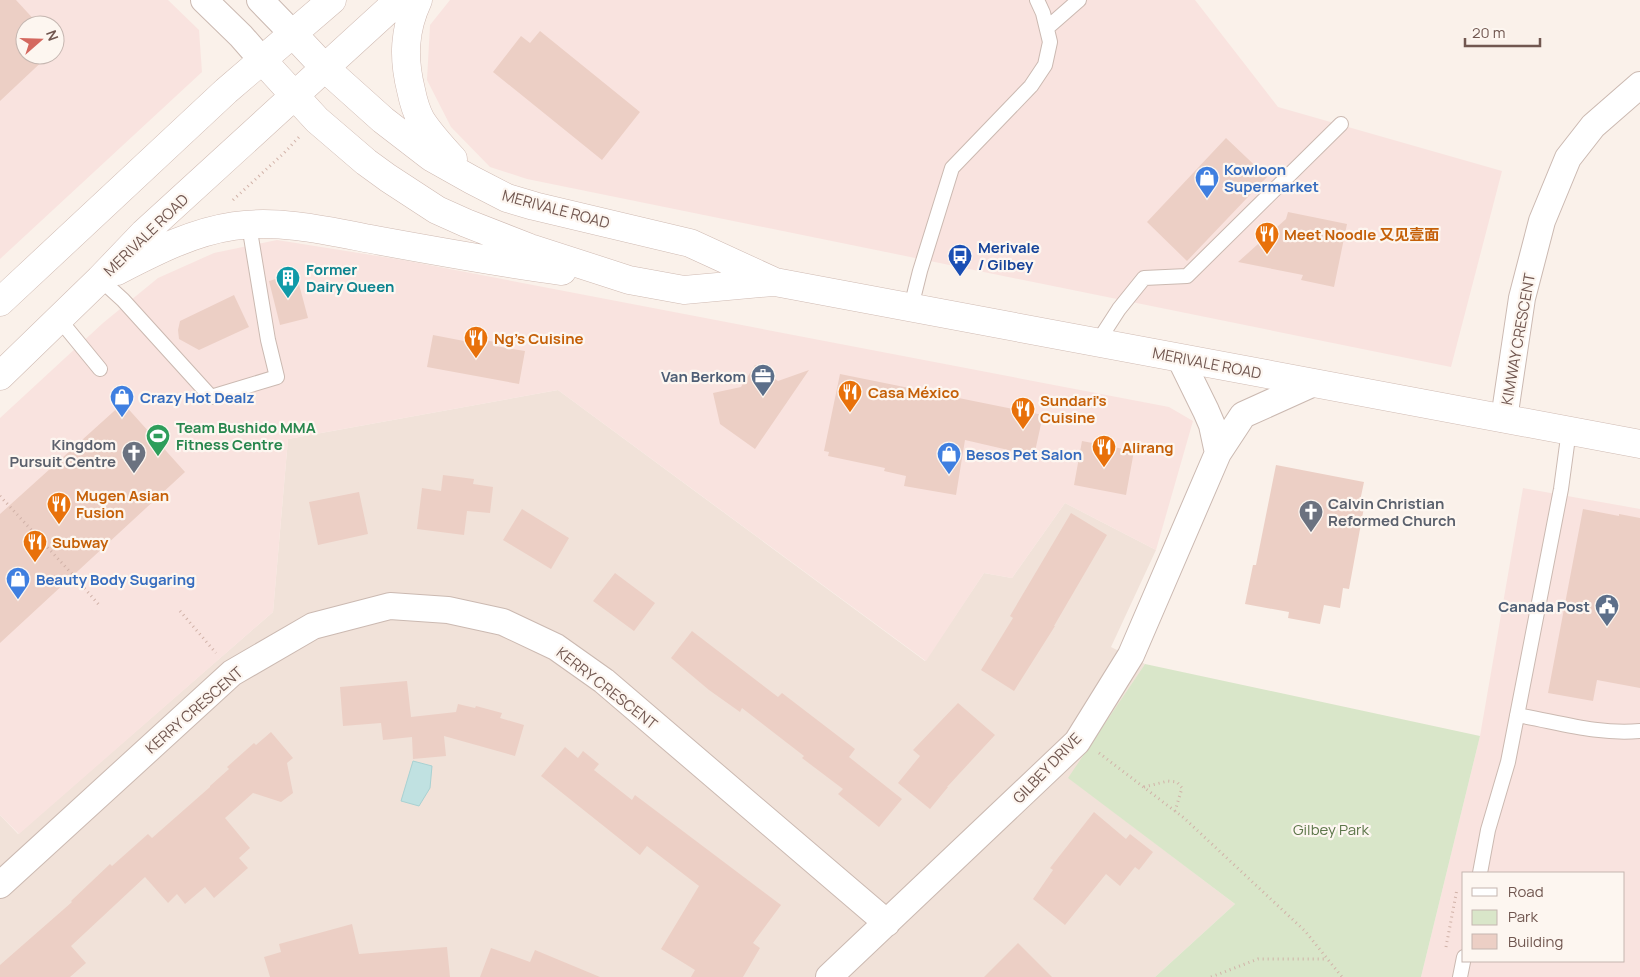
<svg xmlns="http://www.w3.org/2000/svg" width="1640" height="977" viewBox="0 0 1640 977" font-family="Manrope,'Noto Sans SC',sans-serif">
<style>
.residential{fill:#f1e2d9}
.commercial{fill:#f9e3df;fill-rule:evenodd}
.green{fill:#d9e6c9}
.water{fill:#c0e1e1;stroke:#a8d1d2}
.building{fill:#eccfc5}
.lines{fill:none;stroke-linecap:round;stroke-linejoin:round}
.lane-casing{stroke:#cbb9b1;stroke-width:16}
.street-casing{stroke:#cbb9b1;stroke-width:28}
.secondary-casing{stroke:#cfbab2;stroke-width:29}
.path{stroke:#d1b2a8;stroke-width:3;stroke-dasharray:1 4;stroke-linecap:butt}
.lane{stroke:#fff;stroke-width:14}
.street{stroke:#fff;stroke-width:26}
.secondary{stroke:#fff;stroke-width:28}
.labels{text-anchor:middle;dominant-baseline:central;stroke-width:4.5;stroke-linejoin:round;paint-order:stroke}
.shop-label{font-size:15px;font-weight:bold;fill:#366cbe;stroke:#fdf6f0;text-anchor:start}
.street-label{font-size:15px;fill:#715750;stroke:#fdf6f0}
.food-label{font-size:15px;font-weight:bold;fill:#c56008;stroke:#fdf6f0;text-anchor:start}
.transit-label{font-size:15px;font-weight:bold;fill:#164399;stroke:#fdf6f0;text-anchor:start}
.culture-label{font-size:15px;font-weight:bold;fill:#0d838f;stroke:#fdf6f0;text-anchor:start}
.service-label{font-size:15px;font-weight:bold;fill:#4e5e75;stroke:#fdf6f0;text-anchor:end}
.leisure-label{font-size:15px;font-weight:bold;fill:#27864d;stroke:#fdf6f0;text-anchor:start}
.worship-label{font-size:15px;font-weight:bold;fill:#5b616d;stroke:#fdf6f0;text-anchor:end}
.park-label{font-size:15px;fill:#5d764a;stroke:#fdf6f0}
</style>
<rect width="100%" height="100%" fill="#faf1ea"/>
<path class="residential" d="M558 390 925 661 984 573 1012 578 1065 503 1156 550 1111 647 1145 664 1069 778 1235 904 1155 977H0V815L18 834 273 612 288 439Z"/>
<path class="commercial" d="M0 0H168L199 30 202 72 0 259ZM25 25H55V55H25Z
M450 0H1195L1278 107 1502 171 1451 367 527 179 490 167 451 127 427 80 430 25Z
M277 240 403 260 559 290 1169 407 1193 421 1156 550 1065 503 1012 578 984 573 926 661 558 390 288 439 273 612 19 834 0 815V418L103 323 158 278 214 253Z
M1523 488 1640 509V977H1421L1480 736ZM1464 873H1624V961H1464Z"/>
<path class="green" d="M1145 664 1480 736 1421 977H1155L1235 904 1068 778Z"/>
<path class="water" d="M413 761 432 766 430 788 419 806 401 801Z"/>
<path class="building" d="M0 0H16L39 25H25V55H49L0 101Z
M540 31 640 112 602 160 493 72 521 36 530 43Z
M1226 138 1267 177 1187 261 1147 222Z
M1288 212 1347 224 1334 287 1301 280 1303 275 1238 262 1286 219Z
M296 273 308 318 280 325 269 281Z
M234 295 249 327 199 350 179 339 178 330 180 321Z
M433 335 464 341V336L495 342V346L525 351 519 384 427 367Z
M755 365 778 381 809 370 755 449 720 424 713 393 741 387Z
M840 374 1043 415 1034 456 965 440 956 495 904 486 906 476 884 471 885 468 828 456 829 452 824 451Z
M123 403 185 472 0 643V514Z
M1082 441 1134 451 1126 495 1074 485Z
M1276 465 1364 482 1360 501 1365 502 1349 589 1343 588 1340 608 1324 605 1320 624 1288 618 1289 612 1245 604 1253 565H1256Z
M443 475 474 479 473 484 493 487 490 513 467 511 464 535 417 529 422 488 441 491Z
M359 492 368 534 318 545 309 502Z
M522 509 569 538 551 569 503 540Z
M1583 509 1619 516V514L1640 518V688L1597 680 1593 701 1548 693Z
M1071 513 1107 535 1054 626H1055L1014 691 981 670 1013 618 1010 616Z
M615 573 655 603 634 631 593 601Z
M692 631 778 697 782 693 855 749 849 757 902 799 879 827 838 794 843 789 802 758 804 756 742 708 740 712 709 690 671 658Z
M407 681 411 717 456 712 458 704 475 708 476 706 502 713 500 718 524 725 515 756 444 736 446 756 413 759 412 737 383 740 381 723 343 726 340 687Z
M958 703 995 735 947 787H948L930 809 898 783 920 756 913 750Z
M271 732 293 758 287 763 293 793 281 802 253 793 225 818 250 848 239 858 248 868 214 898 205 887 185 904 177 894 168 903 145 877 71 946 86 963 70 977H0V965L72 902 71 901 110 864 112 866 148 834 152 838 210 787V786L229 769 227 767 254 743 256 745Z
M565 747 578 758 583 751 599 764 594 770 632 800 635 795 781 905 753 943 760 948 743 977H691L695 970 661 949 699 886 647 846 640 855 541 776Z
M1094 812 1126 839 1130 834 1153 852 1139 870 1135 867 1120 886 1106 874 1065 925 1033 899 1053 870 1050 868Z
M352 924 359 954 447 947 450 977H270L264 957 281 952 279 944Z
M1018 943 1052 977H984Z
M491 948 530 962 535 950 600 977H480Z"/>
<g class="lines">
<defs>
<path id="lane" d="M1047 28 1079 0
M100 279 123 300 211 397 277 377 268 340 249 225
M911 307 920 271 952 168 1031 86 1045 65 1050 42 1043 13 1037 0
M59 319 100 369
M1097 343 1119 309 1144 278 1187 276 1341 124
M1517 715C1558 722 1598 735 1640 731
M1480 873 1488 830 1508 762 1561 489 1569 430
M1460 977 1464 957"/>
<path id="street" d="M204 0 241 36 262 60
M260 0 293 34
M1180 358 1206 411 1212 425 1218 453
M1504 419 1522 298 1542 221 1568 158 1593 126 1640 85
M0 885 232 673 313 626 390 606 448 610 503 622 556 647 604 681 887 923
M829 977 1077 742 1131 655 1218 453 1243 415 1314 383"/>
<path id="secondary" d="M418 0C404 30 403 58 411 90 413 100 416 111 421 120 430 134 441 146 453 159
M293 34 325 68 383 120 431 157 472 180 507 198 534 206 690 243 775 282 1640 444
M262 60 317 120 366 162 388 178 437 210 466 223 530 248 629 280 684 290 773 282
M117 271C154 252 192 232 234 226 283 219 333 232 381 241 441 252 501 263 562 271
M0 302 226 91 332 0
M0 376 100 279 144 233 399 0"/>
</defs>
<use href="#lane" class="lane-casing"/>
<use href="#street" class="street-casing"/>
<use href="#secondary" class="secondary-casing"/>
<path class="path" d="M233 200 284 153 299 137
M0 496 73 575 100 606
M180 611 216 653
M1099 753 1184 818 1305 931 1342 977
M1144 787 1168 781 1177 782 1182 788 1175 811
M1446 947 1457 889
M1211 977 1258 959H1327"/>
<use href="#lane" class="lane"/>
<use href="#street" class="street"/>
<use href="#secondary" class="secondary"/>
</g>
<defs>
<symbol id="shop-pin" viewBox="-11 -11 22 30"><path d="M0 17L-7.5 6A9.5 9.5 0 1 1 7.5 6Z" fill="#3f7fe0" stroke="#fdf6f0"/><path d="M-5-2.5h2.3a2.7 3.5 0 0 1 5.4 0H5L5.5 6h-11ZM-1.5-2.5h3a1.5 2.3 0 0 0-3 0Z" fill="#fff"/></symbol>
<symbol id="restaurant-pin" viewBox="-11 -11 22 30"><path d="M0 17L-7.5 6A9.5 9.5 0 1 1 7.5 6Z" fill="#e8710a" stroke="#fdf6f0"/><path d="M-5-6h1v4h1v-4h1v4h1v-4h1v5L-1.5 .5V6h-2V.5L-5-1ZM5-6V6H3V1.5H1.5Q1.5-4 5-6Z" fill="#fff"/></symbol>
<symbol id="bus-pin" viewBox="-11 -11 22 30"><path d="M0 17L-7.5 6A9.5 9.5 0 1 1 7.5 6Z" fill="#1a4fb4" stroke="#fdf6f0"/><path d="M-5-6H5V4H4V6H2V4H-2V6H-4V4H-5ZM-3.5-4V0h7V-4ZM-3.5 1.2v1.5H-2V1.2ZM2 1.2v1.5H3.5V1.2Z" fill="#fff"/></symbol>
<symbol id="building-pin" viewBox="-11 -11 22 30"><path d="M0 17L-7.5 6A9.5 9.5 0 1 1 7.5 6Z" fill="#0f9aa8" stroke="#fdf6f0"/><path d="M-4-6H4V6H1V3H-1V6H-4ZM-2.5-4.3h1.7v1.8h-1.7ZM.8-4.3h1.7v1.8H.8ZM-2.5-1h1.7V.8h-1.7ZM.8-1h1.7V.8H.8Z" fill="#fff"/></symbol>
<symbol id="office-pin" viewBox="-11 -11 22 30"><path d="M0 17L-7.5 6A9.5 9.5 0 1 1 7.5 6Z" fill="#5c6f8a" stroke="#fdf6f0"/><path d="M-6-3h4V-5.5h4V-3h4V5H-6ZM-1-4.5V-3h2v-1.5ZM-6 0V1H6V0Z" fill="#fff"/></symbol>
<symbol id="stadium-pin" viewBox="-11 -11 22 30"><path d="M0 17L-7.5 6A9.5 9.5 0 1 1 7.5 6Z" fill="#2e9e5b" stroke="#fdf6f0"/><path d="M0-5a6.5 5 0 1 0 0 10a6.5 5 0 1 0 0-10ZM-3.5-1.8h7v3.6h-7Z" fill="#fff"/></symbol>
<symbol id="church-pin" viewBox="-11 -11 22 30"><path d="M0 17L-7.5 6A9.5 9.5 0 1 1 7.5 6Z" fill="#6b7280" stroke="#fdf6f0"/><path d="M-1.2-6h2.4v3.5h3.3v2.4h-3.3V6h-2.4V-.1h-3.3v-2.4h3.3Z" fill="#fff"/></symbol>
<symbol id="civic-pin" viewBox="-11 -11 22 30"><path d="M0 17L-7.5 6A9.5 9.5 0 1 1 7.5 6Z" fill="#5c6f8a" stroke="#fdf6f0"/><path d="M-.6-6.5H3V-4.5H.6V-3L4-1V1h2V6H-6V1h2V-1L-.6-3ZM-1.2 2.5V6h2.4V2.5Z" fill="#fff"/></symbol>
</defs>
<g fill-rule="evenodd">
<use href="#shop-pin" x="1193" y="164" width="28" height="38"/>
<use href="#restaurant-pin" x="1253" y="220" width="28" height="38"/>
<use href="#bus-pin" x="946" y="242" width="28" height="38"/>
<use href="#building-pin" x="274" y="264" width="28" height="38"/>
<use href="#restaurant-pin" x="462" y="324" width="28" height="38"/>
<use href="#office-pin" x="749" y="362" width="28" height="38"/>
<use href="#restaurant-pin" x="836" y="378" width="28" height="38"/>
<use href="#shop-pin" x="108" y="383" width="28" height="38"/>
<use href="#restaurant-pin" x="1009" y="395" width="28" height="38"/>
<use href="#stadium-pin" x="144" y="422" width="28" height="38"/>
<use href="#restaurant-pin" x="1090" y="433" width="28" height="38"/>
<use href="#church-pin" x="120" y="439" width="28" height="38"/>
<use href="#shop-pin" x="935" y="440" width="28" height="38"/>
<use href="#restaurant-pin" x="45" y="490" width="28" height="38"/>
<use href="#church-pin" x="1297" y="498" width="28" height="38"/>
<use href="#restaurant-pin" x="21" y="528" width="28" height="38"/>
<use href="#shop-pin" x="4" y="565" width="28" height="38"/>
<use href="#civic-pin" x="1593" y="592" width="28" height="38"/>
</g>
<g class="labels">
<g class="shop-label">
<text x="1224" y="169">Kowloon<tspan x="1224" dy="17">Supermarket</tspan></text>
<text x="140" y="397">Crazy Hot Dealz</text>
<text x="966" y="454">Besos Pet Salon</text>
<text x="36" y="579">Beauty Body Sugaring</text>
</g>
<g class="street-label">
<text transform="translate(556 209) rotate(15)">MERIVALE ROAD</text>
<text transform="translate(146 235) rotate(-44)">MERIVALE ROAD</text>
<text transform="translate(1518 339) rotate(-80)">KIMWAY CRESCENT</text>
<text transform="translate(1207 363) rotate(11)">MERIVALE ROAD</text>
<text transform="translate(607 688) rotate(38)">KERRY CRESCENT</text>
<text transform="translate(194 710) rotate(-41)">KERRY CRESCENT</text>
<text transform="translate(1047 768) rotate(-46)">GILBEY DRIVE</text>
</g>
<g class="food-label">
<text x="1284" y="234">Meet Noodle 又见壹面</text>
<text x="494" y="338">Ng's Cuisine</text>
<text x="868" y="392">Casa México</text>
<text x="1040" y="400">Sundari's<tspan x="1040" dy="17">Cuisine</tspan></text>
<text x="1122" y="447">Alirang</text>
<text x="76" y="495">Mugen Asian<tspan x="76" dy="17">Fusion</tspan></text>
<text x="52" y="542">Subway</text>
</g>
<g class="transit-label">
<text x="978" y="247">Merivale<tspan x="978" dy="17">/ Gilbey</tspan></text>
</g>
<g class="culture-label">
<text x="306" y="269">Former<tspan x="306" dy="17">Dairy Queen</tspan></text>
</g>
<g class="service-label">
<text x="746" y="376">Van Berkom</text>
<text x="1590" y="606">Canada Post</text>
</g>
<g class="leisure-label">
<text x="176" y="427">Team Bushido MMA<tspan x="176" dy="17">Fitness Centre</tspan></text>
</g>
<g class="worship-label">
<text x="116" y="444">Kingdom<tspan x="116" dy="17">Pursuit Centre</tspan></text>
<text x="1328" y="503" text-anchor="start">Calvin Christian<tspan x="1328" dy="17">Reformed Church</tspan></text>
</g>
<g class="park-label">
<text x="1331" y="829">Gilbey Park</text>
</g>
</g>
<rect x="1462" y="872" width="162" height="90" fill="#fdf6f0" stroke="#c5b6b0"/>
<rect x="1472" y="888" width="25" height="8" fill="#ffffff" stroke="#c5b6b0"/>
<text x="1508" y="897" font-size="15" fill="#715750">Road</text>
<rect x="1472" y="910" width="25" height="15" fill="#d9e6c9" stroke="#c5b6b0"/>
<text x="1508" y="922" font-size="15" fill="#715750">Park</text>
<rect x="1472" y="934" width="25" height="15" fill="#eccfc5" stroke="#c5b6b0"/>
<text x="1508" y="947" font-size="15" fill="#715750">Building</text>
<g transform="translate(40 40) rotate(70)"><circle r="24" fill="#fdf6f0" stroke="#c5b6b0"/>
<path d="M0-4L9 19L0 12L-9 19Z" fill="#d4685f"/>
<text y="-8" font-size="14" font-weight="bold" text-anchor="middle" fill="#715750">N</text>
</g>
<path d="M1465 38v8h75v-8" fill="none" stroke="#715750" stroke-width="2.5"/>
<text x="1472" y="38" font-size="15" fill="#715750" stroke="#fdf6f0" stroke-width="4" paint-order="stroke">20 m</text>
</svg>
